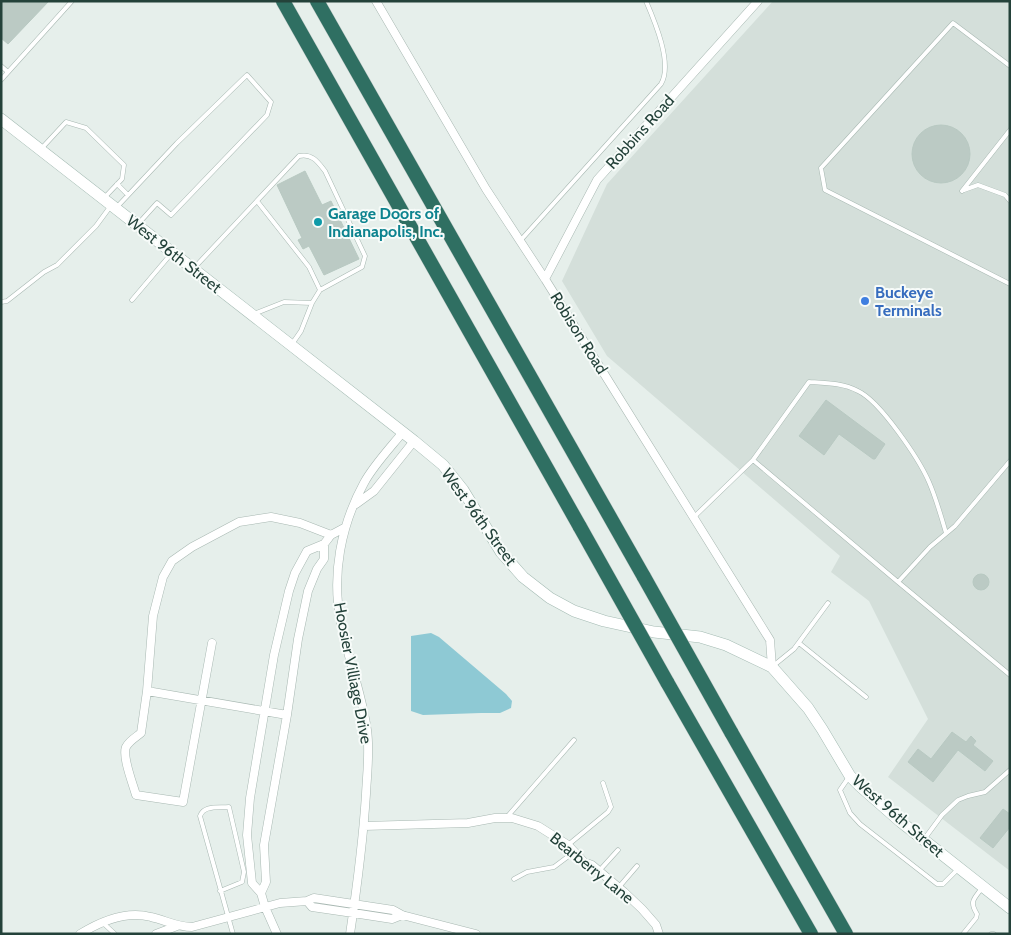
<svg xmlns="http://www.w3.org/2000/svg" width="1011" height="935" viewBox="0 0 1011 935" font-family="Cabin,sans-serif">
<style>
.built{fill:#d4dfda}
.water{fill:#8ec9d4}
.building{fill:#bbcac4;stroke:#b8c9c2}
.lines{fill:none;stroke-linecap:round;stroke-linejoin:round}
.lane-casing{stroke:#a8b8b2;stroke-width:5}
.street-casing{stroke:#a8b8b2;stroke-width:9}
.secondary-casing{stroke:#a4bbb3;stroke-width:12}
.highway-casing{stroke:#c2cac8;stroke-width:15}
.lane{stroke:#fff;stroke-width:4}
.street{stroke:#fff;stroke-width:8}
.secondary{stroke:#fff;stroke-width:11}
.highway{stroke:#2f6f62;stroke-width:14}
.highway-bridge-casing{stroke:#c2cac8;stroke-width:15;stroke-linecap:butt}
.highway-bridge{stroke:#2f6f62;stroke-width:14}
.culture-dot{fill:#0f9aa8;stroke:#f7fbf9;stroke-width:2}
.shop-dot{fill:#3f7fe0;stroke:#f7fbf9;stroke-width:2}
.labels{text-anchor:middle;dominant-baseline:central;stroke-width:4;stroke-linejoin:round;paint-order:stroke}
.street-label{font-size:16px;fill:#24423a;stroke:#f7fbf9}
.culture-label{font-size:16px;font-weight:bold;fill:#0d838f;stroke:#f7fbf9;text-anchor:start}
.shop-label{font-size:16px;font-weight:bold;fill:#366cbe;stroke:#f7fbf9;text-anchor:start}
</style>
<rect width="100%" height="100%" fill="#e6efeb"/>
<path class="built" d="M773 1H1010V871L888 777 928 719 869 601 831 572 840 556 607 356 562 281 607 184Z"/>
<path class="water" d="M431 633 439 637 506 694 512 701 511 708 500 713H481L423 715 411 711V636Z"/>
<path class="building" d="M1 1H49L8 44 1 38Z
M912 154a29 29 0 1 1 58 0a29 29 0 1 1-58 0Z
M305 171 322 205 331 201 359 259 324 275 309 246 303 249 298 240 302 238 277 185Z
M826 400 885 444 875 459H873L839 434 824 455 799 436Z
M973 582a8 8 0 1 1 16 0a8 8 0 1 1-16 0Z
M952 732 966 742 971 736 976 741 973 745 993 761 985 771 958 750 933 782 908 762 918 749 931 759Z
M1003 809 1010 814V827L993 848 980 838Z"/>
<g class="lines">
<defs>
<path id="lane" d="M1 66 8 72
M1010 66 953 23 821 168 825 190 1010 284
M1 80 72 1
M41 149 66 122 86 128 124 165 122 179 105 197
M117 184 128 195
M964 190 978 185 1005 195 1010 201
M962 191 1010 130
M257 201 309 267 320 290
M116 208 177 143 247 75 271 102 267 115 171 215 157 203 139 223
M520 241 661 84C673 64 655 22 646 1
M195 267 299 156C312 153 318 162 325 171L365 256 362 267 320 290 312 303 301 331 292 344
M132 300 171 254
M1 302 7 301 44 272 57 265 96 226 110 207
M254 314 284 302 312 303
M753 460 809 382C826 383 843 383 858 391 880 401 919 459 929 482 936 498 941 516 946 533
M694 517 753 460 898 582 930 547 955 526 1010 461
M898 582 1010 675
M799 643 866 697
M773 666 794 649 828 603
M849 777 840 790 850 813 860 824 937 884H943L958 869
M507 817 574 740
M925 838 942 815 958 800 968 796 985 792 1010 770
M568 845 608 812 611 807 603 783
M599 871 618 850
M514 879 527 872 554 867 574 852
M619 887 637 866
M220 891 242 882 244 872 229 807C218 808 204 805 200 816L233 934
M102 922 115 934
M963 934 976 918 977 914C969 901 974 899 982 888
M991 934H994"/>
<path id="street" d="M376 1 486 189 545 279 770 640 772 667
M545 279 597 180 758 1
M356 504 374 491 414 441
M324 544V559L317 569 308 591 298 639 287 715 264 845 266 882 261 893 252 883 247 835 250 798 274 655 289 591 295 573 307 551 324 544 331 535 344 528
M147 691 141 733C136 737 129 741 126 747 122 757 133 784 136 795L183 802 212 643
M287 715 147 691 153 616 163 577 172 561 192 547 239 522 271 517 300 523 331 535
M364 826 468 823 495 818H512L538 826 568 845 584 862 592 865 624 892 642 909 656 925 659 934
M261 893 265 907 277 934
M307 901 312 907 353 913 392 919 402 915
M80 934C101 921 126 910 151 917 165 920 177 927 192 927L280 903 307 901 314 898 393 910 402 915 476 934
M156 934 177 926
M350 934C357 887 363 841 366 794 367 773 370 751 367 730 362 694 348 659 341 623 331 575 341 525 364 483 373 466 390 448 403 432"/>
<path id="secondary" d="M1 119 414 441 443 465 463 490 501 552 523 577 550 598 574 611 604 621 654 632 700 637 726 645 772 667 808 708 822 729 850 776 860 786 901 822 1010 908"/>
<path id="highway" d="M283 1 580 527
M317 1 644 577
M667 682 811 934
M731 732 846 934"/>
</defs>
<use href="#lane" class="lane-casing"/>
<use href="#street" class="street-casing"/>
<use href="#secondary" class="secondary-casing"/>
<use href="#highway" class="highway-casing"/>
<use href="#lane" class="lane"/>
<use href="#street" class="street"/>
<use href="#secondary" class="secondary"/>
<use href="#highway" class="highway"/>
<defs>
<path id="highway-bridge" d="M580 527 667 682
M644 577 731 732"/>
</defs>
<use href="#highway-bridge" class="highway-bridge-casing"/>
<use href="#highway-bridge" class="highway-bridge"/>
</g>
<circle class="culture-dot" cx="318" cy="222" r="5"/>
<circle class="shop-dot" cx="865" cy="301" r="5"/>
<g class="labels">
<g class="street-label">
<text transform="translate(640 132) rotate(-48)">Robbins Road</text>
<text transform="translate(174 254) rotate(38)">West 96th Street</text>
<text transform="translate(579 333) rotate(58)">Robison Road</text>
<text transform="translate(479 517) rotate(54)">West 96th Street</text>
<text transform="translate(353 673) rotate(79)">Hoosier Villiage Drive</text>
<text transform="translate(898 816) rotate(41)">West 96th Street</text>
<text transform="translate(592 868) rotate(39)">Bearberry Lane</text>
</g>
<g class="culture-label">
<text x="328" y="213">Garage Doors of<tspan x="328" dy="18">Indianapolis, Inc.</tspan></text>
</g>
<g class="shop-label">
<text x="875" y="292">Buckeye<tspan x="875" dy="18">Terminals</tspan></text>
</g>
</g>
<rect width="1011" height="935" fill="none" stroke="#24423a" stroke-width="5"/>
</svg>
